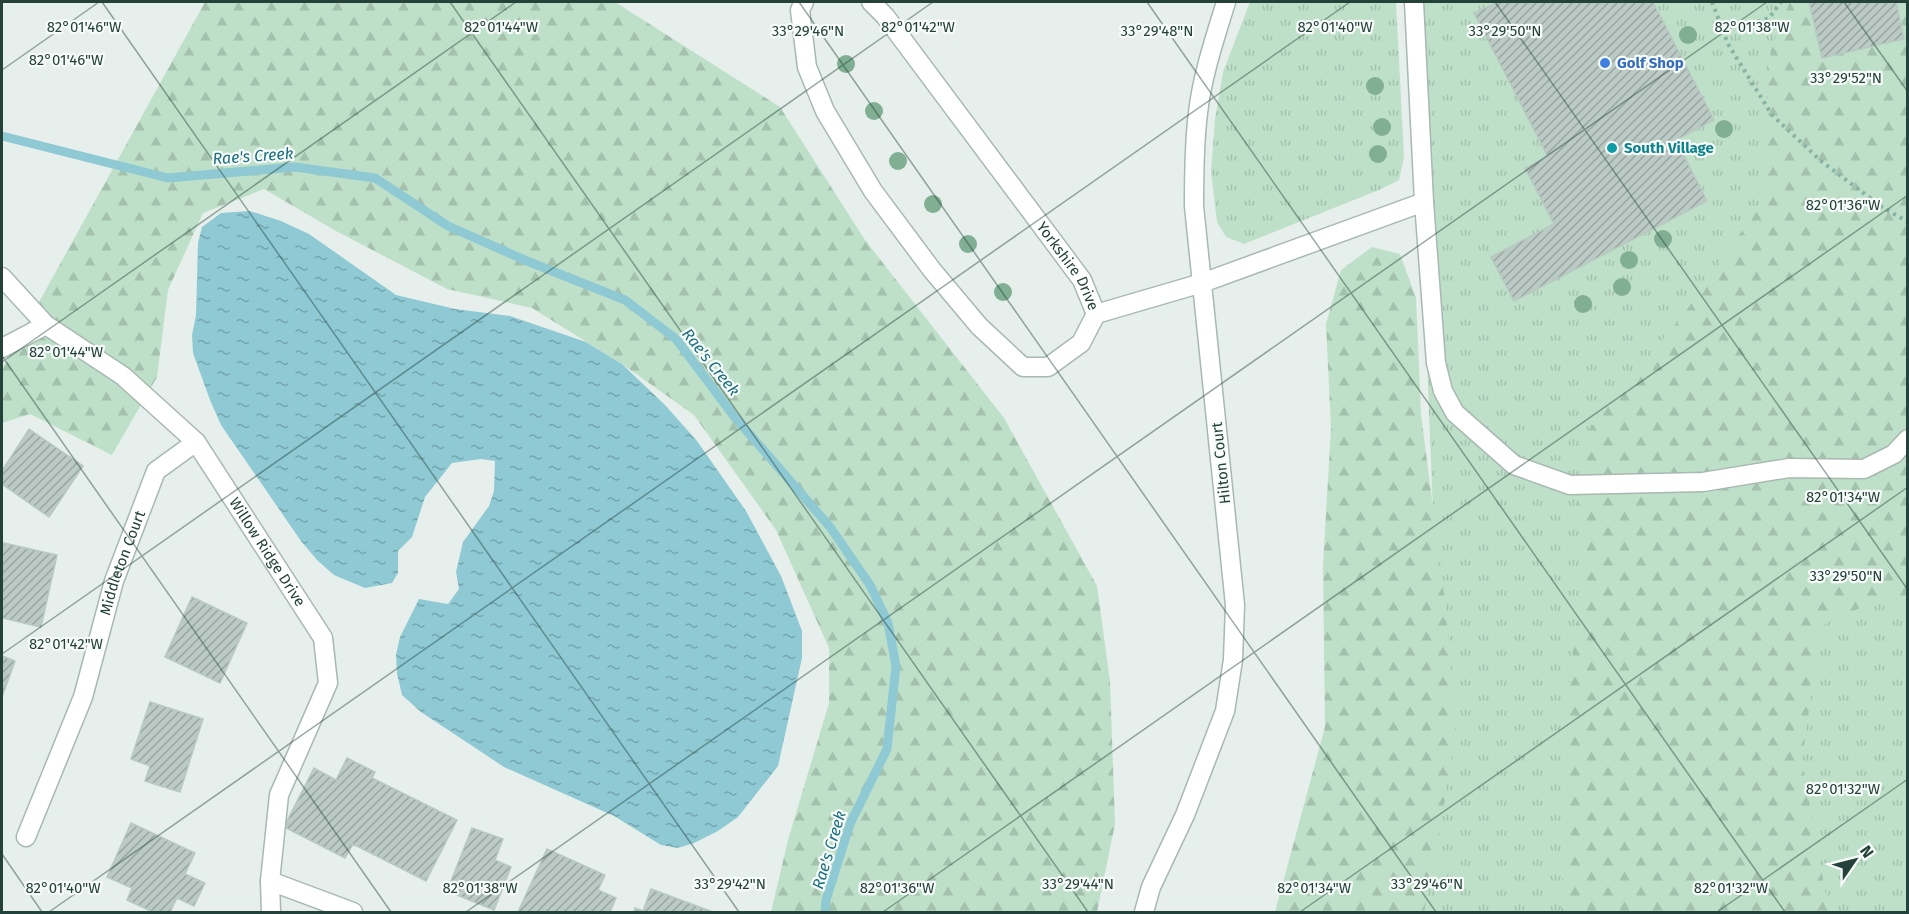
<svg xmlns="http://www.w3.org/2000/svg" width="1909" height="914" viewBox="0 0 1909 914" font-family="'Fira Sans',sans-serif">
<style>
.grass{fill:url(#grass-tufts)}
.forest{fill:url(#forest-firs)}
.water{fill:url(#water-ripples)}
.lines{fill:none;stroke-linecap:round;stroke-linejoin:round}
.stream{stroke:#8ec9d4;stroke-width:9}
.building{fill:url(#building-hatch);stroke:#b8c9c2;stroke-width:1.5}
.minor-casing{stroke:#a8b8b2;stroke-width:21}
.path{stroke:#86b3a5;stroke-width:4;stroke-dasharray:3 4.5;stroke-linecap:butt}
.minor{stroke:#fff;stroke-width:18}
.tree{fill:#80af93}
.ticks{fill:none;stroke:#24423a;stroke-width:1.5;stroke-opacity:0.45}
.shop-dot{fill:#3f7fe0;stroke:#f7fbf9;stroke-width:2}
.culture-dot{fill:#0f9aa8;stroke:#f7fbf9;stroke-width:2}
.labels{text-anchor:middle;dominant-baseline:central;stroke-width:4.5;stroke-linejoin:round;paint-order:stroke}
.shop-label{font-size:15px;font-weight:bold;fill:#366cbe;stroke:#f7fbf9;text-anchor:start}
.culture-label{font-size:15px;font-weight:bold;fill:#0d838f;stroke:#f7fbf9;text-anchor:start}
.street-label{font-size:15px;fill:#24423a;stroke:#f7fbf9}
.water-label{font-size:16px;font-style:italic;fill:#1c6f80;stroke:#f7fbf9}
.ticks-label{font-size:15px;text-anchor:middle;fill:#24423a;stroke:#f7fbf9;stroke-width:4.5;stroke-linejoin:round;paint-order:stroke}
</style>
<defs>
<pattern id="grass-tufts" width="24" height="20" patternUnits="userSpaceOnUse" patternTransform="scale(1.5)"><rect width="24" height="20" fill="#bfe0c8"/><path d="M3 7l-1-3M5 7V3M7 7l1-3M15 17l-1-3M17 17v-4M19 17l1-3" fill="none" stroke="#a4c1ad"/></pattern>
<pattern id="forest-firs" width="22" height="20" patternUnits="userSpaceOnUse" patternTransform="scale(1.5)"><rect width="22" height="20" fill="#bfe0c8"/><path d="M5 1l3.5 6h-7zM16 11l3.5 6h-7z" fill="#a4c1ad"/></pattern>
<pattern id="water-ripples" width="26" height="14" patternUnits="userSpaceOnUse" patternTransform="scale(1.5)"><rect width="26" height="14" fill="#8ec9d4"/><path d="M2 4q2-2 4 0t4 0M15 11q2-2 4 0t4 0" fill="none" stroke="#74a5ad"/></pattern>
<pattern id="building-hatch" width="6" height="6" patternUnits="userSpaceOnUse" patternTransform="scale(1.5)"><rect width="6" height="6" fill="#bbcac4"/><path d="M-1 1l2-2M0 6l6-6M5 7l2-2" fill="none" stroke="#98a6a0"/></pattern>
</defs>
<rect width="100%" height="100%" fill="#e6efeb"/>
<path class="grass" d="M1250 2H1396L1404 157 1399 180 1379 190 1244 244 1226 237 1217 222 1211 172 1215 119 1223 72Z
M1413 2H1907V912H1409L1444 795Z"/>
<path class="forest" d="M205 2H615L780 107 865 240 1004 418 1097 586 1110 681 1115 824 1097 912H771L788 840 829 703V648L776 530 694 415 622 364 532 308 447 289 336 231 264 189 203 213 168 290 157 377 112 455 30 414 2 423V369Z
M1790 2H1907V597L1862 607 1814 629 1812 688 1802 761 1829 912H1561L1568 689 1585 570 1578 511 1579 442 1686 311 1767 195 1764 142 1771 48Z
M1372 247 1400 254 1416 298 1421 414 1445 601 1456 728 1434 869 1424 912H1275L1325 727 1323 565 1331 428 1326 324 1341 270Z"/>
<path class="water" d="M250 211 281 221 309 234 396 295 455 309 510 316 586 342 622 364 665 405 697 441 746 511 781 576 802 631V658L778 766 738 817 718 831 694 843 678 848 661 845 614 816 504 767 421 712 402 695 397 673 396 655 400 637 419 599 448 604 459 589 456 572 463 542 489 506 494 491 495 461 481 459 452 463 425 497 412 537 398 551V573L392 583 365 588 334 575 317 560 301 541 221 425 210 400 193 353 192 335 196 315 198 243 202 227 221 213Z"/>
<g class="lines">
<path class="stream" d="M2 136 168 178 295 167 375 178 448 226 527 261 625 300 676 339 733 415 830 527 870 585 888 623 896 666 887 749 850 824 826 900 825 912"/>
</g>
<path class="building" d="M1497 2H1653L1714 120 1676 140 1707 201 1514 301 1491 257 1554 224 1525 168 1548 157 1474 13Z
M1809 2H1896L1904 39 1822 58Z
M29 429 83 466 49 517 2 484V471Z
M4 543 57 555 41 627 2 618V553Z
M192 597 247 623 220 683 165 657Z
M2 656 15 661 2 697Z
M150 702 203 719 180 792 145 781 150 766 131 759Z
M347 758 375 772 372 778 457 820 426 881 353 844 345 858 284 827 314 768 336 780Z
M131 823 195 853 185 874 205 883 194 906 177 898 170 912H153L127 900 132 888 107 877Z
M472 828 503 839 495 860 511 867 494 910 447 891Z
M547 849 605 875 598 890 616 898 610 912H518Z
M651 889 713 912H634L635 908 643 911Z"/>
<g class="lines">
<defs>
<g id="minor">
<path d="M804 2 800 10 807 67 825 111 873 191 932 270 979 326 1023 367H1048L1081 343 1096 314"/>
<path id="s1" d="M871 2 885 16 1082 280 1096 314 1202 283 1424 202"/>
<path d="M1414 2 1424 202 1436 363 1443 391 1455 413 1514 465 1570 485 1703 482 1789 468 1864 469 1894 454 1908 439"/>
<path id="s2" d="M2 277 46 325 123 376 196 442 323 638 328 683 279 795 270 881 271 912"/>
<path d="M2 348 46 325"/>
<path id="s3" d="M26 837 83 697 114 581 156 471 196 442"/>
<path d="M270 881 353 912"/>
<path d="M1144 912 1151 887 1185 815 1225 711 1233 660 1235 605 1194 206C1194 175 1194 144 1198 113 1202 76 1215 38 1226 2"/>
</g>
</defs>
<use href="#minor" class="minor-casing"/>
<path class="path" d="M1712 2 1728 44 1772 115 1821 161 1882 207 1908 222
M1721 27 1745 26 1769 18 1781 2"/>
<use href="#minor" class="minor"/>
</g>
<g class="tree">
<circle cx="1688" cy="35" r="9"/>
<circle cx="846" cy="64" r="9"/>
<circle cx="1375" cy="86" r="9"/>
<circle cx="874" cy="111" r="9"/>
<circle cx="1382" cy="127" r="9"/>
<circle cx="1724" cy="129" r="9"/>
<circle cx="1378" cy="154" r="9"/>
<circle cx="898" cy="161" r="9"/>
<circle cx="933" cy="204" r="9"/>
<circle cx="1663" cy="239" r="9"/>
<circle cx="968" cy="244" r="9"/>
<circle cx="1629" cy="260" r="9"/>
<circle cx="1622" cy="287" r="9"/>
<circle cx="1003" cy="292" r="9"/>
<circle cx="1583" cy="304" r="9"/>
</g>
<path class="ticks" d="M102 2 739 912M450 2 1088 912M799 2 1436 912M1147 2 1785 912M1495 2 1908 590M1844 2 1908 92M2 70 99 2M2 356 391 912M2 362 516 2M2 654 933 2M2 854 42 912M49 912 1350 2M466 912 1767 2M883 912 1908 195M1300 912 1908 487M1717 912 1908 779"/>
<circle class="shop-dot" cx="1605" cy="63" r="6"/>
<circle class="culture-dot" cx="1612" cy="148" r="6"/>
<g class="labels">
<g class="shop-label">
<text x="1617" y="63">Golf Shop</text>
</g>
<g class="culture-label">
<text x="1624" y="148">South Village</text>
</g>
<g class="street-label">
<text stroke="none"><textPath href="#s1" startOffset="330">Yorkshire Drive</textPath></text>
<text transform="translate(1221 463) rotate(-96)">Hilton Court</text>
<text stroke="none"><textPath href="#s2" startOffset="387">Willow Ridge Drive</textPath></text>
<text stroke="none"><textPath href="#s3" startOffset="291">Middleton Court</textPath></text>
</g>
<g class="water-label">
<text transform="translate(253 156) rotate(-4)">Rae's Creek</text>
<text transform="translate(711 362) rotate(51)">Rae's Creek</text>
<text transform="translate(829 850) rotate(-73)">Rae's Creek</text>
</g>
</g>
<g class="ticks-label">
<text x="84" y="32">82°01'46"W</text>
<text x="501" y="32">82°01'44"W</text>
<text x="918" y="32">82°01'42"W</text>
<text x="1335" y="32">82°01'40"W</text>
<text x="1752" y="32">82°01'38"W</text>
<text x="808" y="36">33°29'46"N</text>
<text x="1157" y="36">33°29'48"N</text>
<text x="1505" y="36">33°29'50"N</text>
<text x="66" y="65">82°01'46"W</text>
<text x="1846" y="83">33°29'52"N</text>
<text x="1843" y="210">82°01'36"W</text>
<text x="66" y="357">82°01'44"W</text>
<text x="1843" y="502">82°01'34"W</text>
<text x="1846" y="581">33°29'50"N</text>
<text x="66" y="649">82°01'42"W</text>
<text x="1843" y="794">82°01'32"W</text>
<text x="730" y="889">33°29'42"N</text>
<text x="1078" y="889">33°29'44"N</text>
<text x="1427" y="889">33°29'46"N</text>
<text x="63" y="893">82°01'40"W</text>
<text x="480" y="893">82°01'38"W</text>
<text x="897" y="893">82°01'36"W</text>
<text x="1314" y="893">82°01'34"W</text>
<text x="1731" y="893">82°01'32"W</text>
</g>
<rect width="1909" height="914" fill="none" stroke="#24423a" stroke-width="6"/>
<g transform="translate(1855 860) rotate(55)" stroke="#f7fbf9" stroke-width="4.5" paint-order="stroke">
<path d="M0-4.5L10 22L0 15L-10 22Z" fill="#24423a"/>
<text y="-9" font-size="16" font-weight="bold" text-anchor="middle" fill="#24423a">N</text>
</g>
</svg>
